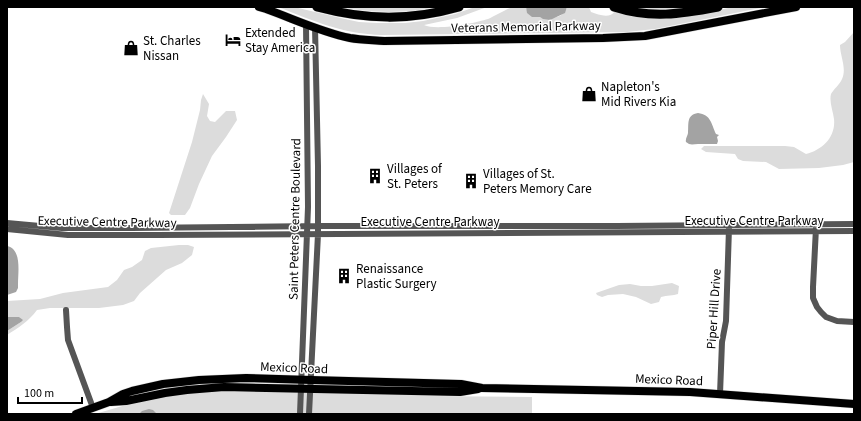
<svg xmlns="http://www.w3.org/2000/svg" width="861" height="421" viewBox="0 0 861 421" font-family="'Source Sans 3',sans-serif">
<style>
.green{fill:#dcdcdc}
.water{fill:#a3a3a3}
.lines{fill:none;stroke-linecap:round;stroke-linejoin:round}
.major-casing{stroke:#dbdbdb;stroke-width:9}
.highway-casing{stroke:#dbdbdb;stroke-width:10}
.minor{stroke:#555;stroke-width:6}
.major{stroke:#000;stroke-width:8}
.highway{stroke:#000;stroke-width:9}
.labels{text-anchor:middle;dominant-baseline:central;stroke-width:3;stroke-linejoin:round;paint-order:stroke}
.street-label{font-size:13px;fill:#000;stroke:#fff}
.poi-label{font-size:13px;fill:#000;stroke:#fff;text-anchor:start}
</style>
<rect width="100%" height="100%" fill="#fff"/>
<path class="green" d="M278 7H294L345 19 359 22 377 23H405L423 21 455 14 475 7H487L457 18 424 25C437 31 475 23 488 19 495 16 508 8 513 7 517 6 522 7 526 7V9C530 12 535 15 540 17 549 20 565 18 567 7H589L591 12C599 15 610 19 615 11L694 15 733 7H765L655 29 627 32 382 35C343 34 314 21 278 7Z
M339 7H436C404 14 371 13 339 7Z
M623 7H704L665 12Z
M854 32V162L843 165 819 168 779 169 766 162 743 161 738 159 735 154 706 152 701 149 704 146H785L794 147 806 154C822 150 836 137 834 119 833 111 829 102 831 94 833 90 840 84 842 79 847 68 840 56 840 45L845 42Z
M203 94 209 104 207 116 210 121 215 122 226 111H235L237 120 226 137 212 156 199 184 190 208 185 215H171L169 213 192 142 200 110 201 100Z
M179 245H188L194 247 192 255 182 263 166 270 140 293 134 301 123 305 99 308H50L37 310C29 321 18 328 7 335V331L21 322 19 317H7V301L40 299 63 293 108 287 117 280 124 270 132 267 142 260 145 251 151 248Z
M672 283 679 286 678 294C673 296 667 295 661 297L659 302 651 304 636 297 623 294 608 295 602 297 597 295 596 293 619 285 630 284 641 286H652Z
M226 389 415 394 430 396 532 397V414H95L136 402 159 397Z"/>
<path class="water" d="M526 7H567L565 13 550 20 543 19 540 17H532L527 13Z
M698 113C711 115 711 123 716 134L719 135 717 137 718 141 717 144C710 144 704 144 698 144 695 144 692 145 689 144 688 143 687 143 686 142 685 139 688 135 688 133 689 124 686 115 698 113Z
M7 246C22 249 18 272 18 284V288L16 292 7 295Z
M7 317H19L23 320 21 322 7 331Z
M149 409 153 410 157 414H139L142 411Z"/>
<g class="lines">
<defs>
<path id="major" d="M259 7 266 9C294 19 321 32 350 38 361 40 373 40 384 41L603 38 645 36 796 7
M111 402 126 401 165 393 187 390 224 387 460 392 478 389
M76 414 109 402 123 394 132 391 163 384 199 380 246 378 311 380 461 384 482 388 690 392 854 404"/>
<path id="highway" d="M317 7C366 20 410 21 459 7
M614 7C651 19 681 14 718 7"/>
</defs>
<use href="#major" class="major-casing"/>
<use href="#highway" class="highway-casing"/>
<path class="minor" d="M7 223 62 228H131L318 226H616L854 224
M816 228 813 287V298L817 307 821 312 826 317 837 321 854 322
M7 229 68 235H157L854 231
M66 310 67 327 68 340 93 408
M720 394 722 342 726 321 729 228
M300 414 308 207 306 24
M309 414 318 234V166L315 27"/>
<use href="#major" class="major"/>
<use href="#highway" class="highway"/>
</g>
<defs>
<symbol id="hotel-bare" viewBox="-9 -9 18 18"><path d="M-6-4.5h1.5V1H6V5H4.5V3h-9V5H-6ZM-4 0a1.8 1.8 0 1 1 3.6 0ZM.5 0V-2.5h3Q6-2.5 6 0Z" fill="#000" stroke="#fff" stroke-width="2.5" paint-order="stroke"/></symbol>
<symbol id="shop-bare" viewBox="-9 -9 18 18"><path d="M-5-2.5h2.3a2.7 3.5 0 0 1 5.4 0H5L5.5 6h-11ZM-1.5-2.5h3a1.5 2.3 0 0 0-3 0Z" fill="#000" stroke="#fff" stroke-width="2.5" paint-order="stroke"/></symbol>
<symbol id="building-bare" viewBox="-9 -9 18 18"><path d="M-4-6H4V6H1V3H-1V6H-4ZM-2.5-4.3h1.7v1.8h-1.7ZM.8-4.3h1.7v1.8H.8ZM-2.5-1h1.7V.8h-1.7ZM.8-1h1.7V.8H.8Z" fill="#000" stroke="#fff" stroke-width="2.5" paint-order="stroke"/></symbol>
</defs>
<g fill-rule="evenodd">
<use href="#hotel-bare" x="222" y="29" width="22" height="22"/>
<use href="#shop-bare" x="120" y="37" width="22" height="22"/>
<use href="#shop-bare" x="578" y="83" width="22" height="22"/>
<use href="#building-bare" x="364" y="165" width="22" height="22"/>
<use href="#building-bare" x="460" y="170" width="22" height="22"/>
<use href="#building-bare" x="333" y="265" width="22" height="22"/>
</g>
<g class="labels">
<g class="street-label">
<text transform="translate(526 27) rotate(-1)">Veterans Memorial Parkway</text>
<text transform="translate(295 219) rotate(-89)">Saint Peters Centre Boulevard</text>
<text x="754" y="221">Executive Centre Parkway</text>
<text transform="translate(107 222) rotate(1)">Executive Centre Parkway</text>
<text x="430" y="222">Executive Centre Parkway</text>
<text transform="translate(714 309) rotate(-86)">Piper Hill Drive</text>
<text transform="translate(294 368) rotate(2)">Mexico Road</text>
<text transform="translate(669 380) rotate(2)">Mexico Road</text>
</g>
<g class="poi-label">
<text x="245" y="33">Extended<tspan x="245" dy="15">Stay America</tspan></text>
<text x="143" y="41">St. Charles<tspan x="143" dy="15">Nissan</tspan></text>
<text x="601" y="87">Napleton's<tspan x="601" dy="15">Mid Rivers Kia</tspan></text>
<text x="387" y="169">Villages of<tspan x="387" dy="15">St. Peters</tspan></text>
<text x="483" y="174">Villages of St.<tspan x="483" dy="15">Peters Memory Care</tspan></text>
<text x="356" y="269">Renaissance<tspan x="356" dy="15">Plastic Surgery</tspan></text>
</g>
</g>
<rect width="861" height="421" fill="none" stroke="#000000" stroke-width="16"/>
<path d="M18 397v6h64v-6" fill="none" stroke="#000000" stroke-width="2"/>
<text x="24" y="397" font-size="12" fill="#000000" stroke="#ffffff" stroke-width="3" paint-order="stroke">100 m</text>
</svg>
